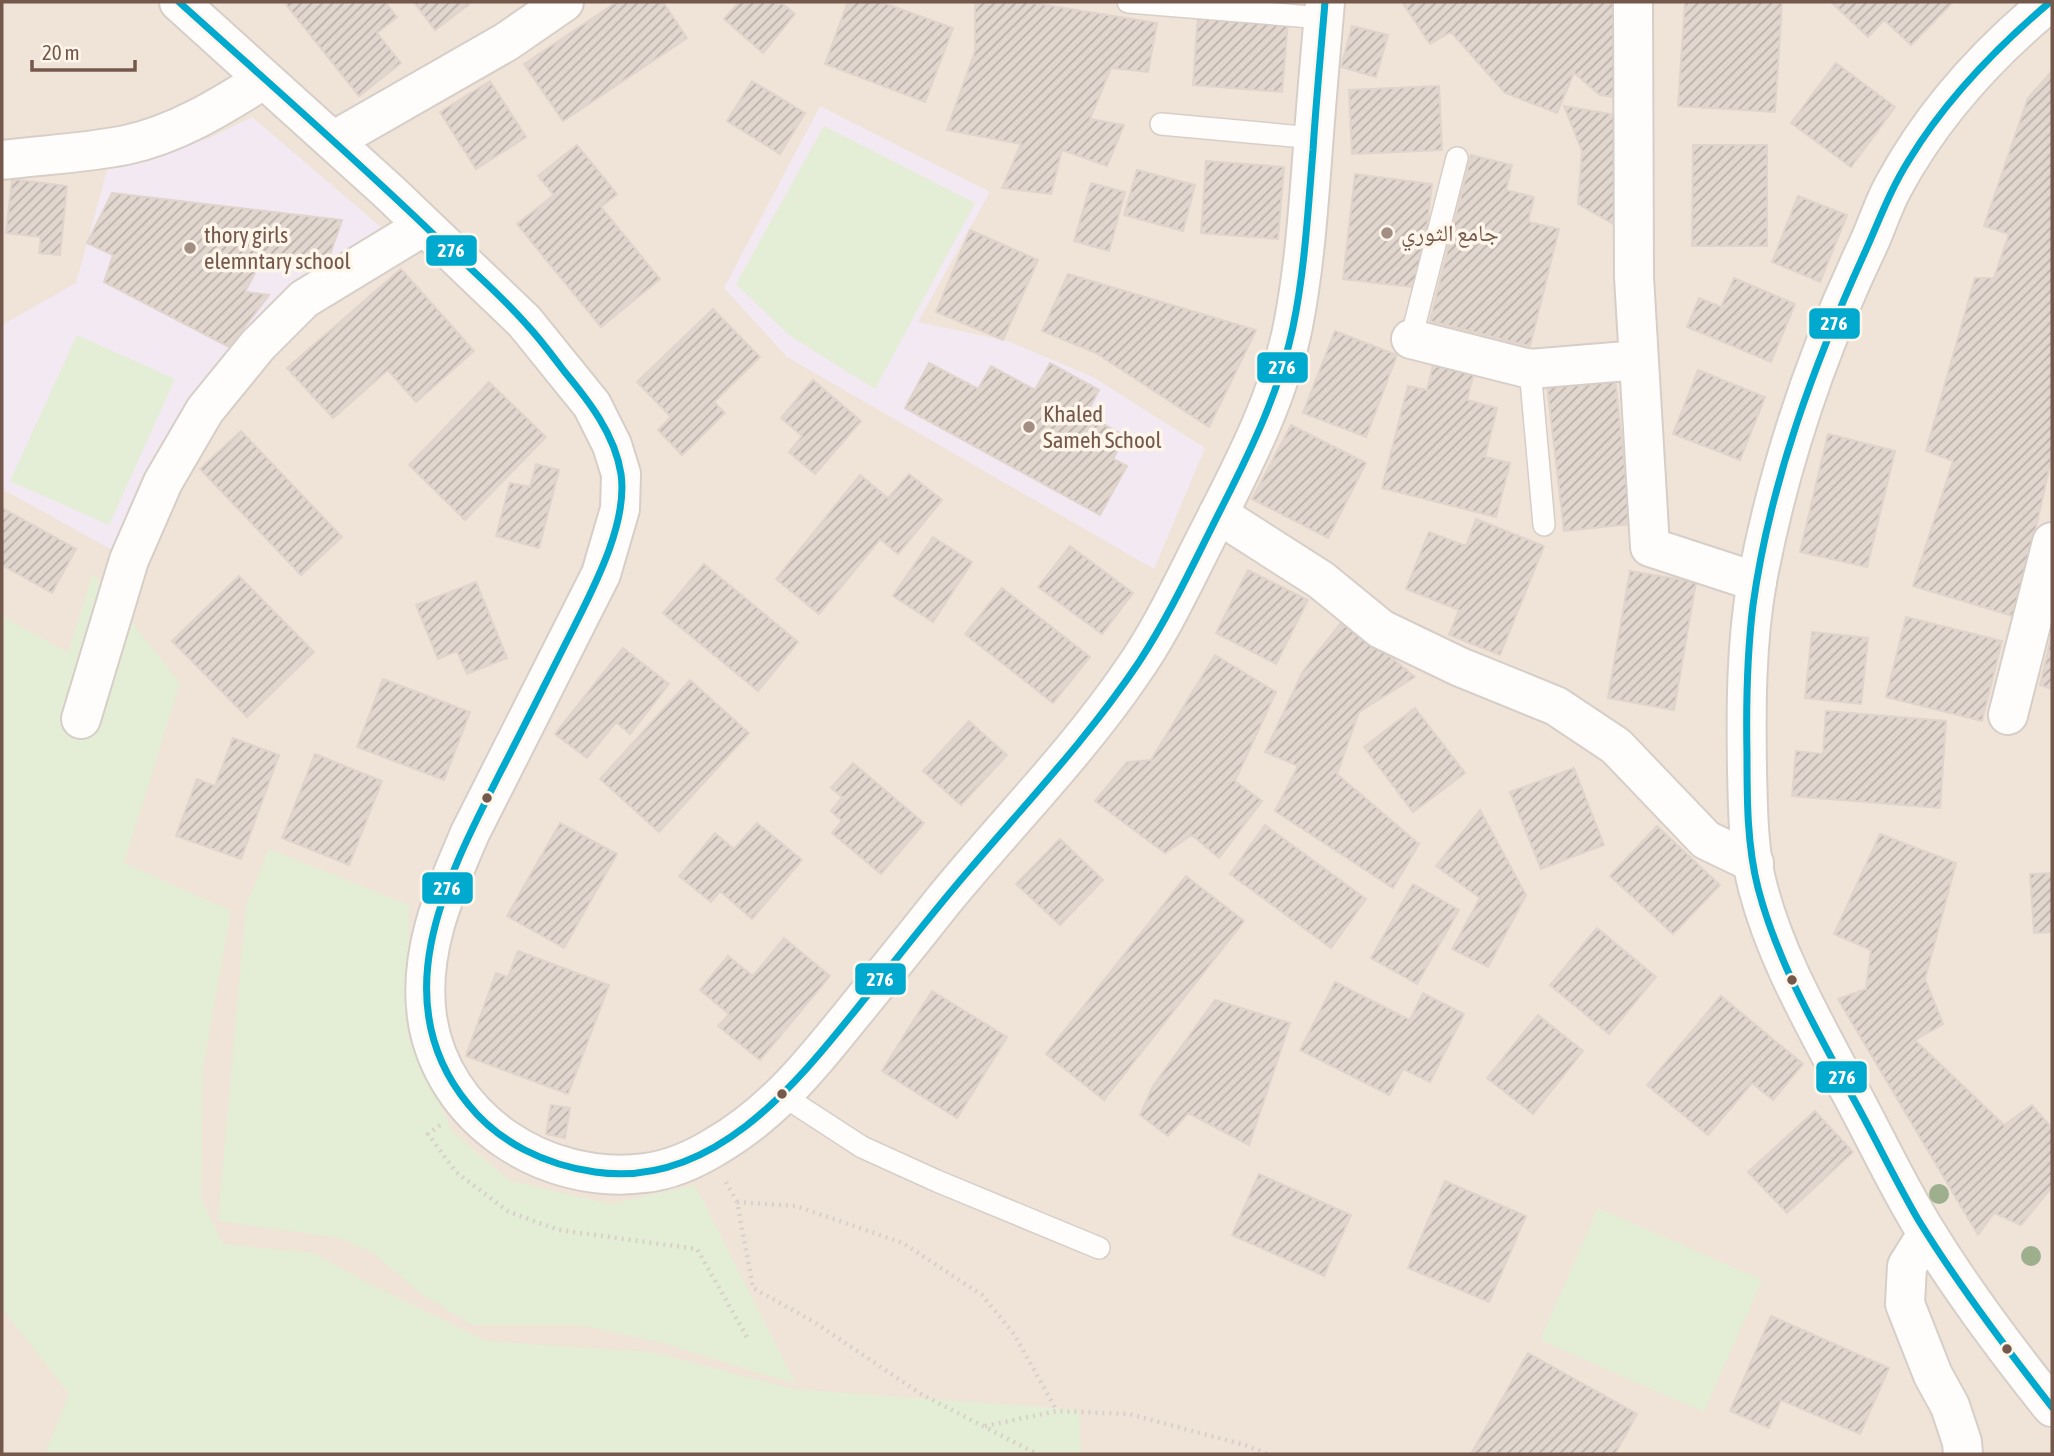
<svg xmlns="http://www.w3.org/2000/svg" width="2054" height="1456" viewBox="0 0 2054 1456" font-family="'Asap Condensed','Noto Naskh Arabic',sans-serif">
<style>
.residential{fill:#f0e4d8}
.education{fill:#f3e9f2}
.green{fill:#e4edd5}
.building{fill:url(#building-hatch);stroke:#e0d4cc;stroke-width:2}
.lines{fill:none;stroke-linecap:round;stroke-linejoin:round}
.service-casing{stroke:#d6cec7;stroke-width:24}
.minor-casing{stroke:#d6cec7;stroke-width:42}
.tertiary-casing{stroke:#d6cec7;stroke-width:42}
.path{stroke:#d7d0cb;stroke-width:4.5;stroke-dasharray:2 5;stroke-linecap:butt}
.service{stroke:#fefdfc;stroke-width:21}
.minor{stroke:#fefdfc;stroke-width:38}
.tertiary{stroke:#fefdfc;stroke-width:38}
.bus-1-casing{stroke:#fff6eb;stroke-width:12}
.bus-1{stroke:#00a9ce;stroke-width:7}
.tree{fill:#9eaf8e}
.poi-dot{fill:#a28e83;stroke:#fff6eb;stroke-width:2.5}
.bus-dot{fill:#74584b;stroke:#fff6eb;stroke-width:2.5}
.labels{text-anchor:middle;dominant-baseline:central;stroke-width:7;stroke-linejoin:round;paint-order:stroke}
.poi-label{font-size:23px;fill:#74584b;stroke:#fff6eb;text-anchor:start}
.line-badge{stroke:#fff6eb;stroke-width:2.5}
.badge-label{font-size:19px;text-anchor:middle;font-weight:bold;fill:#fff}
</style>
<defs>
<pattern id="building-hatch" width="6" height="6" patternUnits="userSpaceOnUse" patternTransform="scale(1.75)"><rect width="6" height="6" fill="#e1d7cf"/><path d="M-1 1l2-2M0 6l6-6M5 7l2-2" fill="none" stroke="#bbb1aa"/></pattern>
</defs>
<rect width="100%" height="100%" fill="#f7f1ea"/>
<path class="residential" d="M2 2H2052V1454H2Z"/>
<path class="education" d="M820 106 990 192 918 322 1008 341 1093 377 1205 448 1154 569 787 357 724 288Z
M252 117 388 233 292 292 114 551 2 489V325L76 283 107 170 209 138Z"/>
<path class="green" d="M824 126 975 203 875 389 790 336 736 284Z
M77 335 175 379 109 525 10 481Z
M93 573 180 683 124 863 231 911 203 1067 201 1198 223 1244 314 1253 366 1282 486 1341 652 1352 793 1389 1079 1410 1081 1454H45L69 1394 2 1308V616L68 653Z
M269 849 409 905 407 1035 453 1132 510 1181 611 1204 695 1185 796 1384 659 1342 580 1325H472L420 1293 372 1252 339 1238 218 1221 246 905Z
M1598 1208 1762 1280 1704 1412 1540 1340Z"/>
<path class="building" d="M284 2H385L397 17 377 33 401 63 359 96Z
M414 2H472L435 30Z
M617 2H663L687 38 563 121 524 64Z
M739 2H780L795 14 763 53 724 19Z
M848 2H881L953 28 925 102 825 64Z
M975 2H1027L1157 23 1148 72 1111 68 1090 119 1124 125 1107 166 1062 150 1051 194 1002 188 1021 144 947 130 975 51Z
M1402 2H1627L1628 99 1600 95 1574 73 1557 113 1505 93 1451 32 1430 44Z
M1685 2H1782L1775 112 1678 106Z
M1831 2H1953L1911 45 1884 20 1868 37Z
M1198 15 1288 21 1282 92 1193 85Z
M1352 26 1388 35 1376 77 1341 67Z
M1836 63 1895 107 1851 167 1791 123Z
M2052 71V456L2016 617 1913 586 1953 461 1926 451 1975 278H1994L2009 234 1984 226 2028 98Z
M490 81 526 137 476 169 440 112Z
M752 81 805 113 780 154 727 121Z
M1439 86 1442 150 1352 154 1349 90Z
M1564 106 1617 115V226L1578 204 1582 151Z
M577 145 617 194 601 207 660 279 601 327 517 224 554 195 538 176Z
M1693 145H1767V246H1692Z
M1471 155 1512 165 1506 190 1534 197 1528 222 1559 229 1530 346 1430 321Z
M1206 161 1284 167 1278 239 1201 233Z
M1137 170 1195 185 1183 231 1124 215Z
M1355 174 1432 184 1420 288 1343 279Z
M12 179 67 186 60 255 39 253 41 237 6 233Z
M1091 183 1125 192 1109 251 1074 241Z
M112 193 342 220 323 275 262 259 245 292 269 295 229 347 104 282 113 255 87 243Z
M1798 196 1847 215 1820 282 1772 262Z
M970 230 1038 260 1003 340 936 312Z
M401 269 474 351 416 402 388 370 333 418 287 368Z
M1068 274 1256 330 1209 427 1096 353 1042 331Z
M1734 278 1795 304 1771 362 1687 327 1699 298 1721 307Z
M713 309 760 357 714 402 725 413 682 455 658 430 671 417 637 382Z
M1335 331 1397 355 1366 437 1303 413Z
M1435 357 1475 368 1467 400 1497 408 1485 457 1510 463 1496 517 1382 488 1408 386 1427 390Z
M929 363 978 389 991 366 1035 390 1050 363 1099 390 1086 415 1125 436 1113 459 1127 466 1100 515 905 408Z
M1698 370 1765 397 1740 460 1673 434Z
M1615 378 1631 524 1564 531 1547 385Z
M813 380 861 421 815 474 789 452 802 436 781 418Z
M489 382 546 437 465 520 409 465Z
M1291 425 1366 463 1328 538 1252 499Z
M241 431 342 537 301 575 200 469Z
M1828 434 1895 451 1867 567 1800 552Z
M536 464 559 470 539 548 496 536 510 483 530 487Z
M909 474 942 500 898 554 880 539 819 614 776 579 860 475 888 498Z
M2 508 76 549 52 593 2 565Z
M1476 519 1544 546 1500 655 1449 635 1459 610 1406 589 1429 532 1466 546Z
M933 537 972 562 933 622 893 596Z
M1070 546 1133 593 1102 634 1038 587Z
M704 564 798 642 758 691 663 613Z
M1248 570 1308 600 1276 664 1216 633Z
M1630 571 1696 582 1674 710 1608 698Z
M239 576 314 652 247 717 172 641Z
M476 582 507 658 467 674 457 651 438 659 416 605Z
M1002 588 1090 657 1053 703 965 634Z
M1906 617 2002 641 1982 721 1886 697Z
M1344 619 1415 677 1359 712 1337 774 1419 844 1393 888 1275 811 1298 766 1265 752 1303 671Z
M1812 632 1868 638 1861 704 1805 698Z
M2052 633V689L2040 685Z
M623 648 669 684 630 734 616 722 587 758 555 734Z
M1215 655 1276 692 1235 781 1262 801 1219 858 1192 835 1165 853 1095 801 1127 762 1151 760Z
M383 679 470 712 444 780 357 747Z
M690 680 749 733 659 832 600 779Z
M1415 708 1465 773 1413 812 1364 747Z
M1826 711 1946 721 1940 808 1792 796 1796 751 1823 754Z
M969 721 1007 755 961 805 923 771Z
M233 738 279 755 241 859 176 836 197 779 215 786Z
M315 754 382 781 349 865 282 838Z
M853 763 924 823 881 874 832 833 842 821 831 811 842 797 831 788Z
M1574 768 1604 845 1541 869 1510 792Z
M1480 810 1526 895 1488 967 1452 949 1480 898 1436 866Z
M560 823 617 854 564 948 507 916Z
M757 823 802 860 752 919 720 891 711 902 679 876 715 833 734 849Z
M1265 825 1366 899 1331 948 1230 874Z
M1657 826 1720 885 1673 934 1610 876Z
M1880 834 1956 863 1925 979 1943 1024 1915 1040 2004 1125 2032 1105 2052 1128V1187L2021 1225 1994 1213 1978 1235 1838 999 1866 989 1871 950 1834 934Z
M1060 839 1103 880 1060 925 1016 884Z
M2052 873V932L2034 933 2030 874Z
M1186 876 1244 921 1104 1100 1046 1054Z
M1413 884 1459 910 1417 984 1371 958Z
M1597 928 1656 977 1609 1034 1550 985Z
M784 938 830 976 760 1060 718 1026 729 1014 700 990 728 956 753 976Z
M518 951 609 985 568 1094 466 1056 496 973 508 977Z
M1335 982 1410 1020 1423 993 1464 1014 1430 1082 1403 1069 1389 1095 1300 1050Z
M932 991 1007 1037 957 1118 882 1071Z
M1721 996 1803 1064 1773 1100 1752 1083 1708 1135 1647 1085Z
M1215 1000 1290 1023 1249 1145 1188 1113 1168 1136 1140 1115 1153 1086Z
M1538 1015 1583 1051 1533 1114 1487 1078Z
M551 1105 570 1108 565 1138 546 1134Z
M1815 1111 1853 1152 1787 1213 1748 1172Z
M1259 1174 1351 1215 1324 1276 1232 1235Z
M1445 1181 1526 1216 1489 1302 1408 1268Z
M1771 1316 1889 1368 1860 1434 1781 1400 1769 1428 1730 1411Z
M1528 1353 1637 1414 1615 1454H1471Z"/>
<g class="lines">
<defs>
<path id="service" d="M1128 2 1323 18
M1161 124 1314 138
M1411 339 1457 158
M1530 369 1544 525
M782 1095 862 1147 937 1181 1099 1248"/>
<path id="minor" d="M1633 2 1634 277 1650 547 1757 582
M333 141 506 42 564 2
M2 160C43 155 86 153 126 145 177 134 220 107 263 80
M1411 339 1530 369 1639 360
M1218 514 1321 580 1381 629 1460 667 1556 706 1616 746 1706 840 1754 863
M2008 715 2052 542
M81 719 129 560 163 482 205 410 258 345 304 299 424 226
M1927 1234 1907 1266 1905 1304 1933 1375 1950 1406 1962 1442 1963 1454"/>
<path id="tertiary" d="M179 2 388 191 524 321 592 405 612 445 621 474 620 509 601 574 470 833C445 892 418 950 427 1017 442 1119 545 1186 645 1173 671 1170 695 1159 716 1146 773 1113 813 1063 853 1013 883 976 913 939 943 901 1005 825 1077 753 1132 672 1161 631 1183 583 1206 538 1240 471 1278 401 1293 326 1303 275 1307 225 1311 174 1315 116 1320 59 1325 2
M2050 2C1988 53 1931 116 1893 187 1883 205 1877 226 1868 245 1817 352 1779 465 1757 581 1746 643 1746 708 1747 770 1748 809 1748 851 1758 888 1776 957 1812 1019 1845 1082 1873 1132 1897 1186 1928 1235 1965 1295 2008 1352 2052 1407"/>
</defs>
<use href="#service" class="service-casing"/>
<use href="#minor" class="minor-casing"/>
<use href="#tertiary" class="tertiary-casing"/>
<path class="path" d="M440 1125 428 1134 456 1172 509 1212 559 1230 697 1249 747 1337
M726 1182 737 1202 753 1288 814 1322 921 1394 1037 1454
M737 1202 796 1206 903 1243 982 1295 1014 1334 1057 1411
M985 1426 1057 1411 1129 1414 1245 1445 1267 1454"/>
<use href="#service" class="service"/>
<use href="#minor" class="minor"/>
<use href="#tertiary" class="tertiary"/>
<defs>
<path id="bus-1" d="M179 2C263 78 349 153 431 232 463 262 498 292 527 325 540 339 552 355 564 371 588 400 615 434 621 474 628 522 595 585 574 627 549 676 525 725 500 773 448 876 382 999 468 1104 499 1143 546 1165 595 1172 711 1189 793 1088 858 1007 895 961 931 914 970 869 1028 801 1089 737 1139 662 1171 613 1196 558 1223 505 1252 448 1280 390 1293 327 1305 269 1308 209 1313 150 1316 101 1321 51 1325 2
M2050 2C1996 48 1946 99 1909 160 1890 190 1879 221 1865 252 1814 364 1770 483 1753 605 1747 654 1746 705 1747 755 1747 799 1747 845 1758 888 1777 961 1816 1029 1852 1096 1875 1137 1895 1180 1919 1221 1959 1286 2005 1347 2052 1407"/>
</defs>
<use href="#bus-1" class="bus-1-casing"/>
<use href="#bus-1" class="bus-1"/>
</g>
<g class="tree">
<circle cx="1939" cy="1194" r="10"/>
<circle cx="2031" cy="1256" r="10"/>
</g>
<g class="poi-dot">
<circle cx="1387" cy="233" r="7"/>
<circle cx="190" cy="248" r="7"/>
<circle cx="1029" cy="427" r="7"/>
</g>
<g class="bus-dot">
<circle cx="487" cy="798" r="6"/>
<circle cx="1792" cy="980" r="6"/>
<circle cx="782" cy="1094" r="6"/>
<circle cx="2007" cy="1349" r="6"/>
</g>
<g class="labels">
<g class="poi-label">
<text x="1401" y="233">جامع الثوري</text>
<text x="204" y="235">thory girls<tspan x="204" dy="26">elemntary school</tspan></text>
<text x="1043" y="414">Khaled<tspan x="1043" dy="26">Sameh School</tspan></text>
</g>
</g>
<g class="line-badge">
<rect x="425" y="234" width="53" height="33" rx="7" fill="#00a9ce"/>
<rect x="1808" y="307" width="53" height="33" rx="7" fill="#00a9ce"/>
<rect x="1256" y="351" width="53" height="33" rx="7" fill="#00a9ce"/>
<rect x="421" y="871" width="53" height="34" rx="7" fill="#00a9ce"/>
<rect x="854" y="962" width="53" height="34" rx="7" fill="#00a9ce"/>
<rect x="1815" y="1060" width="53" height="34" rx="7" fill="#00a9ce"/>
</g>
<g class="badge-label">
<text x="451" y="257">276</text>
<text x="1834" y="330">276</text>
<text x="1282" y="374">276</text>
<text x="447" y="895">276</text>
<text x="880" y="986">276</text>
<text x="1842" y="1084">276</text>
</g>
<rect width="2054" height="1456" fill="none" stroke="#74584b" stroke-width="7"/>
<path d="M32 60v10h103v-10" fill="none" stroke="#74584b" stroke-width="3.5"/>
<text x="42" y="60" font-size="21" fill="#74584b" stroke="#fff6eb" stroke-width="5" paint-order="stroke">20 m</text>
</svg>
